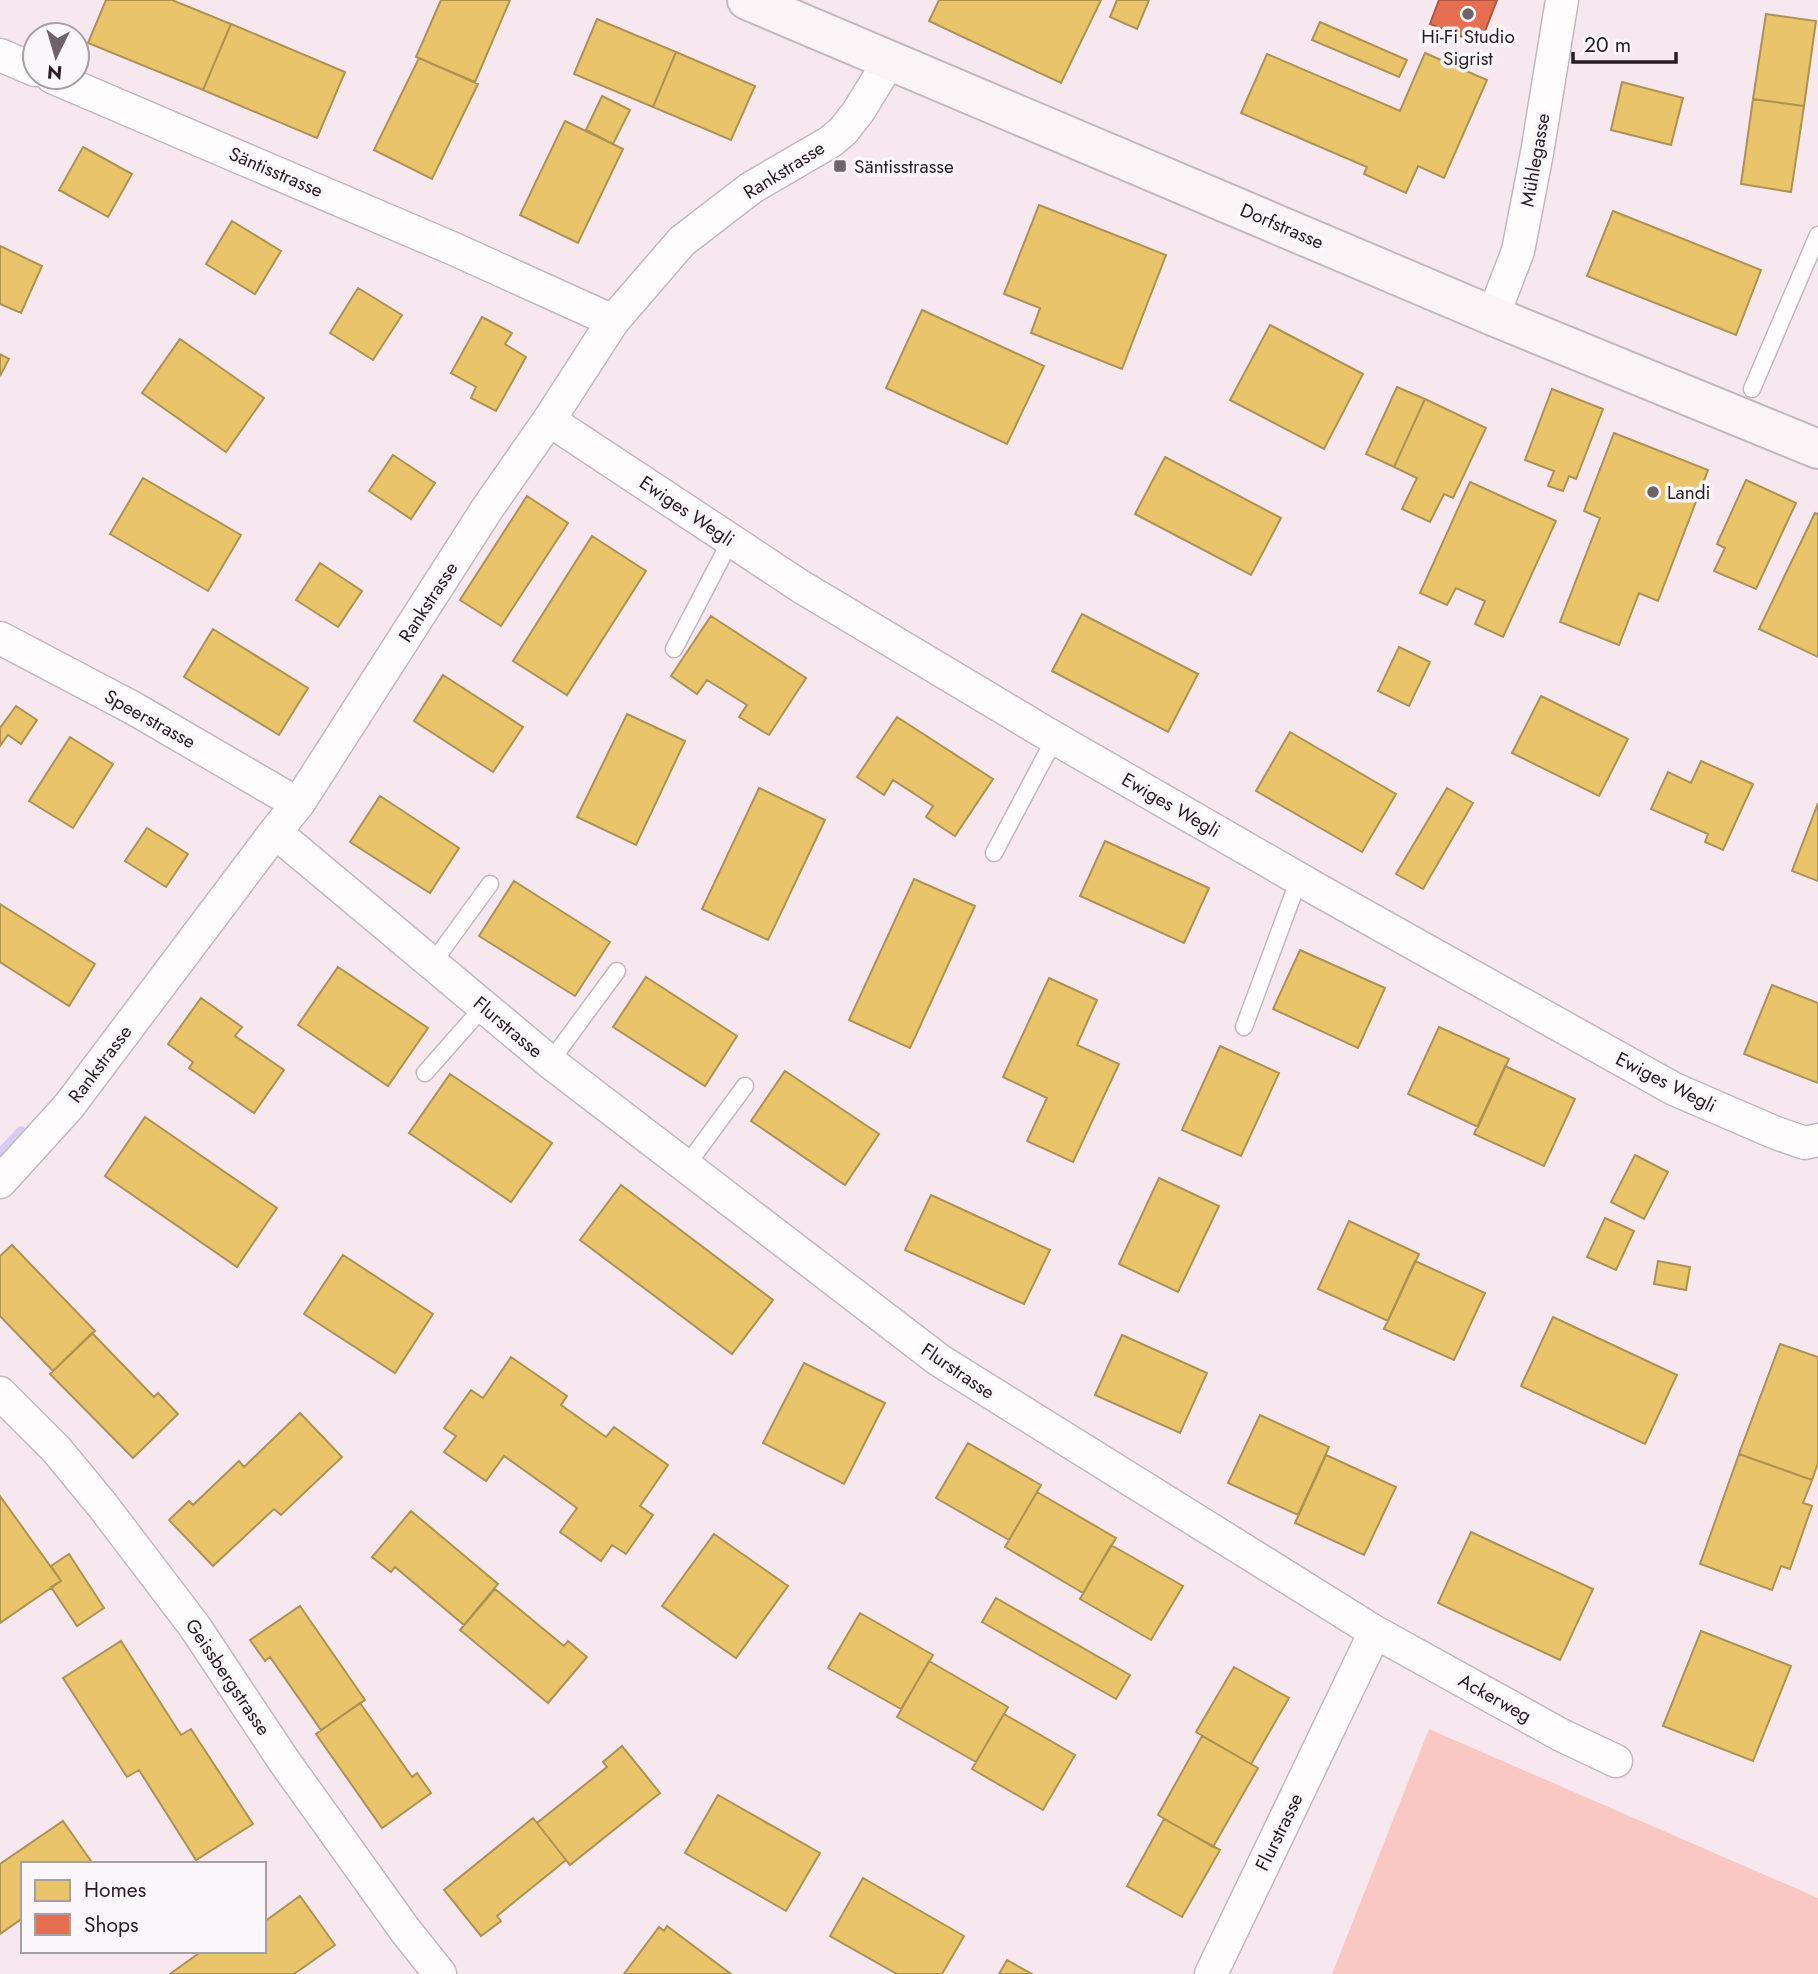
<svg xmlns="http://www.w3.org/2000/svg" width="1818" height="1974" viewBox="0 0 1818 1974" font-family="Jost,sans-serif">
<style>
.green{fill:#f9c8c3}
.homes{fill:#e9c46a;stroke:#ae9254;stroke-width:2}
.shops{fill:#e76f51;stroke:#ad5643;stroke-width:2}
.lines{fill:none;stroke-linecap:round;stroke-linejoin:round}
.stream{stroke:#d8cbf5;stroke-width:10}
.service-casing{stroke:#c3b8be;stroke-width:19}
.minor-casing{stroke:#c3b8be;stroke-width:35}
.secondary-casing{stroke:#c3b8be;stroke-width:42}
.service{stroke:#fefcfd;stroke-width:16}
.minor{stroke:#fefcfd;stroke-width:32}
.secondary{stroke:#faf4f6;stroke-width:38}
.poi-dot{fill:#6f636a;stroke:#fcf7fa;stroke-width:2.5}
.labels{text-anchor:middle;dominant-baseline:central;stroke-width:7;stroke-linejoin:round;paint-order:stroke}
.poi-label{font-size:19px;fill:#261c22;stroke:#fcf7fa;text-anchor:start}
.street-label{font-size:19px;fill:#261c22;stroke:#fcf7fa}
</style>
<rect width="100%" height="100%" fill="#f7e8f0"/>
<path class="green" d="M1429 1729 1818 1898V1974H1332Z"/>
<path class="homes" d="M106 0H172L231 24 203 90 88 43Z
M441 0H510L475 82 416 57Z
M939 0H1101L1061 83 929 21Z
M1117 0H1149L1137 29 1110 17Z
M1766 14 1816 21 1804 106 1753 99Z
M597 19 676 52 653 107 574 74Z
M1320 22 1407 60 1399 77 1312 40Z
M231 24 345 72 317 138 203 90Z
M676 52 755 86 731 140 653 107Z
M1425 53 1487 80 1444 178 1418 166 1406 193 1364 174 1367 167 1241 113 1267 54 1400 111Z
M419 58 478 84 432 179 374 150Z
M1622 82 1683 98 1671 145 1611 130Z
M602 96 630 110 613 144 586 130Z
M1753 99 1804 106 1791 192 1741 184Z
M565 121 623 149 578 243 520 215Z
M83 147 132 174 108 217 59 190Z
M1039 205 1166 255 1122 369 1031 333 1040 308 1004 294Z
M1613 211 1761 270 1736 335 1587 276Z
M232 221 281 251 255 294 206 264Z
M0 246 42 266 21 313 0 304Z
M358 288 402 315 373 360 330 333Z
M922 310 1044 366 1007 444 886 388Z
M482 317 512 333 505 344 526 357 496 411 471 398 476 387 451 373Z
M1270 325 1363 374 1324 449 1230 400Z
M180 339 264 398 226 452 142 393Z
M0 354 9 359 0 376Z
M1397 387 1425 399 1394 467 1366 454Z
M1552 389 1603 409 1576 479 1569 476 1563 491 1548 486 1554 471 1525 460Z
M1425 399 1486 428 1453 498 1444 494 1430 522 1402 509 1417 478 1394 467Z
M1614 433 1708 470 1658 601 1639 593 1619 645 1560 622 1600 518 1584 511Z
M393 455 435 483 411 519 369 491Z
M1165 457 1281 518 1251 575 1135 514Z
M143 478 241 535 208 591 110 534Z
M1746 480 1796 503 1756 589 1714 571 1725 548 1717 544Z
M1470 482 1556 521 1503 637 1475 624 1485 601 1456 588 1447 605 1420 593Z
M527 496 568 523 501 626 460 600Z
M1815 513 1818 514V657L1759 629Z
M592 536 646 571 567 695 513 661Z
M320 563 362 591 338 627 296 600Z
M1082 614 1198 674 1168 732 1052 671Z
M711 616 806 678 769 735 739 717 747 705 707 680 697 694 671 676Z
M213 629 308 688 279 735 184 677Z
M1399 647 1430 662 1409 706 1378 691Z
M443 675 523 727 493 772 414 721Z
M1541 696 1628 739 1599 796 1512 753Z
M16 706 37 720 21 744 8 735 0 746V728Z
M627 714 685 741 636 845 577 817Z
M897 717 993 779 955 836 926 817 933 806 893 780 884 795 857 777Z
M1290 732 1396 794 1362 852 1256 791Z
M70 737 113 764 73 828 29 801Z
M1701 761 1753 784 1723 850 1705 842 1708 834 1651 809 1668 772 1691 783Z
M759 788 825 820 768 940 702 909Z
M1447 788 1473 803 1423 889 1396 874Z
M380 796 459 848 430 893 350 842Z
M1818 803V881L1792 871Z
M147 828 188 854 166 887 125 861Z
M1105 841 1209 888 1184 943 1080 896Z
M914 879 975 906 910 1048 849 1020Z
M514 881 610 942 575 996 479 936Z
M0 904 95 964 69 1006 0 962Z
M1300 950 1385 988 1358 1048 1273 1009Z
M338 967 428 1028 388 1086 298 1025Z
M646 977 737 1036 705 1086 613 1027Z
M1049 978 1097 1000 1077 1045 1119 1064 1073 1162 1027 1141 1047 1098 1003 1077Z
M1772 985 1818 1003V1083L1744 1054Z
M201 998 242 1027 235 1036 284 1070 254 1113 189 1068 193 1062 168 1044Z
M1439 1027 1509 1059 1478 1127 1408 1094Z
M1220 1046 1279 1073 1241 1156 1182 1130Z
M1505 1066 1575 1099 1544 1166 1474 1134Z
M785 1071 879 1134 845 1185 751 1121Z
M450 1074 552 1143 511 1202 409 1133Z
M145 1117 277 1208 237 1267 105 1176Z
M1635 1155 1668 1172 1644 1219 1611 1202Z
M1159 1178 1219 1206 1178 1292 1119 1264Z
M621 1185 773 1300 732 1354 580 1240Z
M931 1195 1050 1250 1024 1304 905 1250Z
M1605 1218 1634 1231 1616 1270 1587 1257Z
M1349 1221 1419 1254 1388 1321 1318 1289Z
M12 1245 95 1331 53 1371 0 1316V1256Z
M343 1255 433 1314 395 1373 304 1314Z
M1415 1261 1485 1293 1454 1360 1384 1329Z
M1658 1261 1690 1267 1686 1290 1654 1284Z
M1553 1317 1677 1375 1645 1444 1521 1386Z
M92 1333 154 1397 158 1393 178 1414 133 1458 50 1374Z
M1122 1335 1207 1373 1180 1433 1095 1395Z
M1780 1344 1818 1357V1463L1812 1480 1739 1454Z
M511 1357 567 1396 561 1405 606 1437 614 1427 668 1465 640 1506 653 1515 626 1554 612 1545 601 1561 560 1532 577 1508 504 1456 486 1481 444 1452 456 1436 444 1428 471 1390 483 1398Z
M804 1363 885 1403 844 1484 763 1443Z
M300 1413 342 1457 281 1515 274 1509 213 1566 169 1520 189 1501 193 1505 239 1461 244 1467Z
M1260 1415 1329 1447 1298 1515 1228 1483Z
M968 1443 1041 1485 1009 1540 936 1498Z
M1739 1454 1812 1480 1803 1503 1812 1506 1790 1569 1781 1566 1772 1590 1700 1564Z
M1326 1455 1396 1487 1364 1555 1295 1523Z
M1037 1492 1116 1538 1083 1593 1005 1547Z
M0 1496 61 1581 0 1623Z
M411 1511 498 1584 464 1625 395 1567 391 1572 372 1557Z
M1471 1532 1593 1589 1560 1660 1438 1603Z
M714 1534 788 1586 736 1658 662 1606Z
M1111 1545 1183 1586 1151 1640 1080 1599Z
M69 1554 104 1608 77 1626 51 1587 61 1581 51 1566Z
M495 1589 564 1646 568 1641 587 1657 548 1703 460 1630Z
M996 1598 1130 1675 1116 1699 982 1622Z
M300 1606 365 1700 321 1730 270 1657 265 1661 250 1640Z
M860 1613 933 1655 901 1709 828 1668Z
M1701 1631 1791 1666 1753 1761 1663 1726Z
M121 1641 181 1735 191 1729 253 1824 196 1860 139 1770 127 1777 63 1678Z
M929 1661 1008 1707 976 1762 897 1717Z
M1234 1667 1289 1698 1251 1764 1196 1732Z
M360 1703 412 1777 417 1773 431 1793 382 1828 316 1734Z
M1004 1714 1075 1755 1043 1810 972 1769Z
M1202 1736 1258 1768 1213 1847 1158 1815Z
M622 1746 660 1793 570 1865 537 1823 607 1767 603 1762Z
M718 1795 820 1853 786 1911 685 1853Z
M533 1818 566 1860 497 1916 501 1921 481 1936 444 1890Z
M1164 1819 1220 1850 1182 1917 1127 1886Z
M63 1821 93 1864H23V1918L0 1934V1864Z
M863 1878 964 1936 942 1974H897L830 1936Z
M300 1896 335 1945 294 1974H170L202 1951H264V1922Z
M667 1926 731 1974H624L659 1927 664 1931Z
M1007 1960 1032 1974H999Z"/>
<path class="shops" d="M1439 0H1497L1480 44 1430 24Z"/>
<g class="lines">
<path class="stream" d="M0 1154 21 1131"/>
<defs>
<path id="service" d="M1752 389 1818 235
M674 649 731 540
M994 853 1055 738
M432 964 490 884
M1244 1027 1299 879
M550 1062 617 971
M425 1073 484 1006
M686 1166 745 1086"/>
<path id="minor" d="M0 55 35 70
M52 77 454 249 613 321
M1493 316 1518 251 1537 153 1562 0
M549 420 800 586 1044 732 1320 891 1674 1089 1776 1133 1805 1143 1818 1140
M0 638 133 708 298 804
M275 832 550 1062 939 1360 1375 1632 1561 1735 1616 1761
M0 1182 69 1106 275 832 298 804 487 509 549 420 613 321 682 241 751 188 830 142 843 131 858 112 890 60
M0 1393 56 1449 103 1506 195 1627 284 1761 405 1930 440 1974
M1211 1974 1375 1632"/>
<path id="secondary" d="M747 0 1493 316 1818 449"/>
</defs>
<use href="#service" class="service-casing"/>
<use href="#minor" class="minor-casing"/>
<use href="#secondary" class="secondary-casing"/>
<use href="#service" class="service"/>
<use href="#minor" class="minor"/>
<use href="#secondary" class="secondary"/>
</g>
<g class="poi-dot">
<circle cx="1468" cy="14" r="7"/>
<rect x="833" y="159" width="14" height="14" rx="3.5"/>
<circle cx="1653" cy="492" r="7"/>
</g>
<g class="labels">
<g class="poi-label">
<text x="1468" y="36" text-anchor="middle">Hi-Fi Studio<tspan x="1468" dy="22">Sigrist</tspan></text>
<text x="854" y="166">Säntisstrasse</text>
<text x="1667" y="492">Landi</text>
</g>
<g class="street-label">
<text transform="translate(1535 160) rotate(-80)">Mühlegasse</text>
<text transform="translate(784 170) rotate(-32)">Rankstrasse</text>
<text transform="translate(276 172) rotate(23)">Säntisstrasse</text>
<text transform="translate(1282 226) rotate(23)">Dorfstrasse</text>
<text transform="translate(687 511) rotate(34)">Ewiges Wegli</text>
<text transform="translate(428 602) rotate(-57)">Rankstrasse</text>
<text transform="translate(150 719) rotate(29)">Speerstrasse</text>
<text transform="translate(1171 805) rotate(30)">Ewiges Wegli</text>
<text transform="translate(508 1027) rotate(40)">Flurstrasse</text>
<text transform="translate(100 1064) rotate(-53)">Rankstrasse</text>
<text transform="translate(1666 1082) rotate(27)">Ewiges Wegli</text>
<text transform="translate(958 1371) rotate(34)">Flurstrasse</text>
<text transform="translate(228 1677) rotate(56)">Geissbergstrasse</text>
<text transform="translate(1495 1698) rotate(29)">Ackerweg</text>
<text transform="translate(1279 1832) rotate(-64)">Flurstrasse</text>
</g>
</g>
<rect x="21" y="1862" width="245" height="91" fill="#fcf7fa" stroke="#a69fa4" stroke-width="2"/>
<rect x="35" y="1880" width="35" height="21" fill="#e9c46a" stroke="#a69fa4" stroke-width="2"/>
<text x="84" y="1897" font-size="21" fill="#261c22">Homes</text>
<rect x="35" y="1914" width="35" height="21" fill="#e76f51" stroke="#a69fa4" stroke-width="2"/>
<text x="84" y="1932" font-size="21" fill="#261c22">Shops</text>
<g transform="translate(56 56) rotate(185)"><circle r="33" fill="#fcf7fa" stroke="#a69fa4" stroke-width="2"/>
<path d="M0-5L12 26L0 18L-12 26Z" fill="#6f636a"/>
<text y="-10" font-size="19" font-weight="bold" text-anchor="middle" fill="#261c22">N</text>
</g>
<path d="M1573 52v10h103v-10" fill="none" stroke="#261c22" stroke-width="3.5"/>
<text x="1584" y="52" font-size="21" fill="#261c22" stroke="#fcf7fa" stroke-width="5" paint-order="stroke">20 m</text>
</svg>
